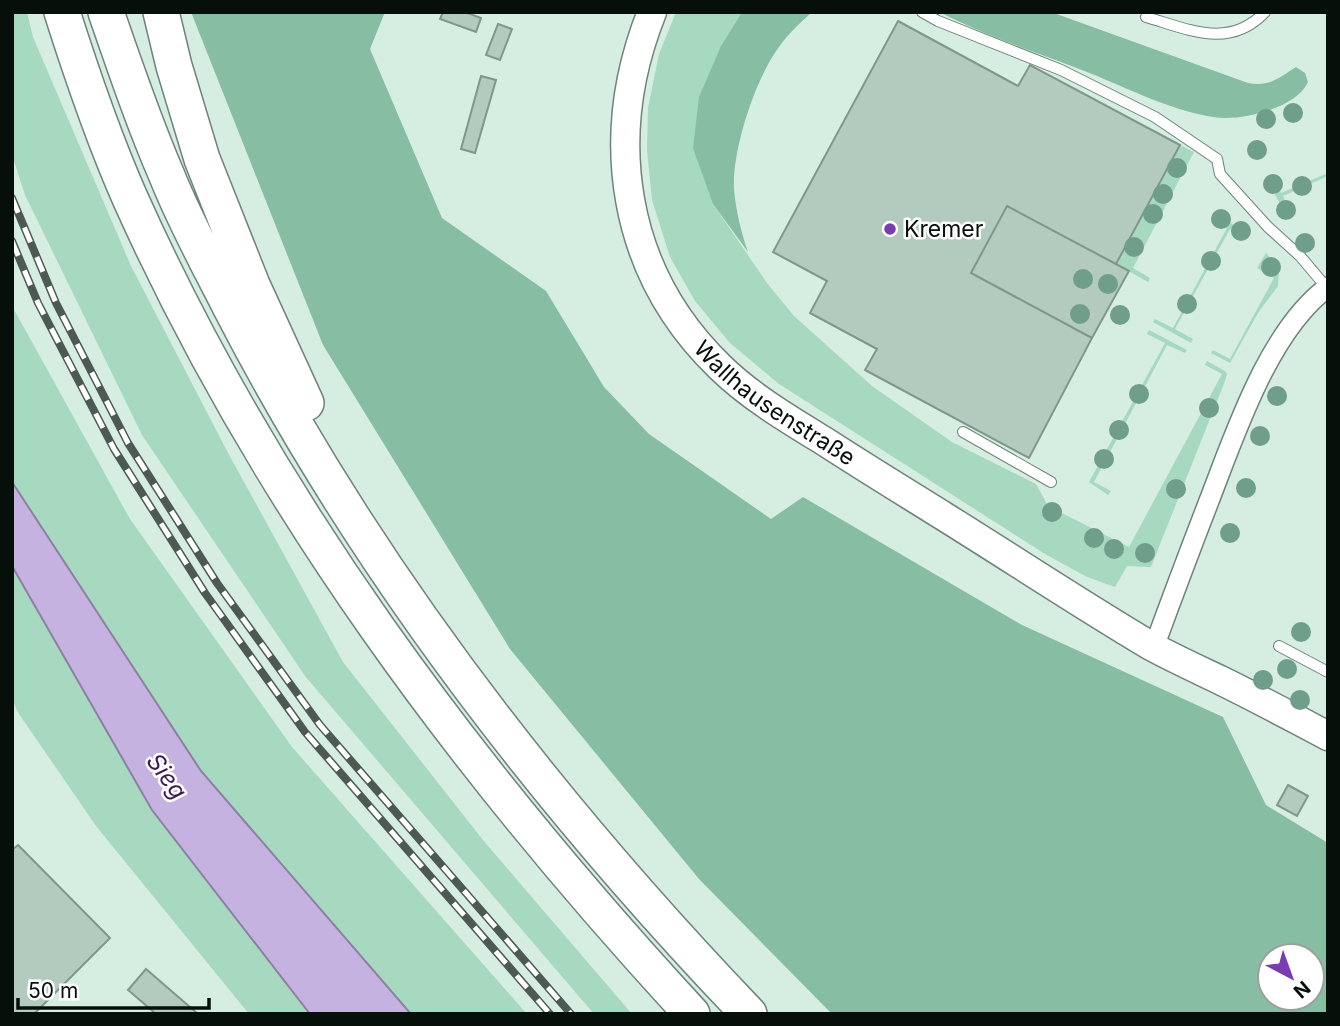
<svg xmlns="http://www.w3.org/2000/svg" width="1340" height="1026" viewBox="0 0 1340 1026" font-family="Inter,sans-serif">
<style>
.green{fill:#a7d8c0}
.forest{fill:#86bda3;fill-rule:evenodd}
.water{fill:#c6b2e1;stroke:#8d81a1;stroke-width:2}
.building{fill:#b3cabe;stroke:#80968b;stroke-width:2}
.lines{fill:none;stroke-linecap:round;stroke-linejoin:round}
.lane-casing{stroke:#6e8379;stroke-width:12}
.street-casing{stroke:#6e8379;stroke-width:22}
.secondary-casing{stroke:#6e8379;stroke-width:31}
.highway-casing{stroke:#6e8379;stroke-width:38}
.lane{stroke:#fff;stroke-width:10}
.street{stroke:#fff;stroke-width:19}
.secondary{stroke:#fff;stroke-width:28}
.highway{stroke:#fff;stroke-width:35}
.rail-casing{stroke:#4c5a53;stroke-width:8}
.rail{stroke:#fff;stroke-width:5;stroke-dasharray:16;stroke-linecap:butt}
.tree{fill:#6f9e8b}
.poi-dot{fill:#793cb1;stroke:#fff;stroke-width:2.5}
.labels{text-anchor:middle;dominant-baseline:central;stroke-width:5;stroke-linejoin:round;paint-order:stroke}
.poi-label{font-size:23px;fill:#070f0b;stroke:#fff;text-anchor:start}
.street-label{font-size:23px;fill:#070f0b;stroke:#fff}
.water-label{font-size:24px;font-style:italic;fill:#381c53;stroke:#fff}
</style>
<rect width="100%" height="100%" fill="#d6eee2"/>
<path class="green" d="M12 12H27L33 37 131 266 227 451 343 662 483 840 632 1014H594L305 676 142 435 25 195 12 155Z
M676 12H742L721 46 713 204 767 283 794 316 872 386 952 442 1036 484 1048 506 1129 547 1222 374 1205 365 1207 361 1225 371 1227 374 1225 381 1151 567 1127 566 1115 587 1087 577 1045 554 779 384 730 343 695 301 670 257 652 200 647 150 648 108 659 54Z
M1180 145 1194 152 1133 268 1150 278 1148 282 1116 264Z
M1328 173V176L1283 196 1290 213 1287 216 1269 184 1273 176 1281 193Z
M1217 214 1246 233 1247 236 1230 229 1175 329 1193 339 1191 343 1153 322 1155 319 1173 328 1227 228 1211 218Z
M1266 253 1279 269 1278 286 1258 313 1230 363 1211 353 1213 350 1230 359 1274 278 1257 268Z
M12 306 130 519 292 747 527 1014H411L201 771 15 489 12 482Z
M1149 330 1187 350 1185 353 1167 345 1094 482 1111 491 1108 495 1089 482 1165 343 1147 334Z
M12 566 152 810 310 1014H249L96 826 19 714 12 700Z"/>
<path class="forest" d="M191 12H385L370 49 442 218 546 291 604 387 649 434 771 519 803 497 1022 625 1223 717 1266 805 1328 843V1014H832L699 879 510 649 323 345ZM1270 956H1312V998H1270Z
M742 12H812C800 23 788 34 779 47 755 79 732 150 734 189 736 211 741 232 748 252L713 204 693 148 699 97 721 46Z
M939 12H1051L1248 83C1269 87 1279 78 1296 67L1305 73 1308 82C1297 107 1248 119 1223 118 1179 115 1128 88 1087 72 1038 53 986 36 939 12Z"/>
<path class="water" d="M12 482 201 771 411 1014H310L152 810 12 566Z"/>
<path class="building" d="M443 12H465L481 18 476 32 440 19Z
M898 21 1018 86 1030 65 1180 145 1116 264 1007 206 971 273 1092 338 1029 458 865 370 877 349 810 313 827 281 773 252Z
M498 24 512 29 500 60 486 55Z
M481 76 496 80 475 153 461 149Z
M1007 206 1129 271 1092 338 971 273Z
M1288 785 1308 796 1297 816 1277 805Z
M18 845 110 938 34 1014H12V850Z
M146 969 198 1014H156L128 990Z"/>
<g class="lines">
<defs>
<path id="lane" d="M922 12 938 21 1061 70 1155 117 1217 159 1220 174 1268 227 1300 256 1327 288
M1146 17C1188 29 1229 50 1265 12
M963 432 1051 482
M1279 646 1328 672"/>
<path id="street" d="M1154 647C1172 598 1190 550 1209 501 1235 434 1269 330 1328 287"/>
<g id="secondary">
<path id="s1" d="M652 12C602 137 621 272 721 368 751 397 788 419 824 441 864 467 905 492 945 517 1014 560 1082 605 1151 646 1173 658 1197 669 1220 680 1257 698 1292 717 1328 736"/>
</g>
<path id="highway" d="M62 12C82 75 103 137 130 198 266 502 467 770 692 1014
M106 12C125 67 144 123 167 176 185 221 208 263 230 306 363 565 548 804 749 1014
M161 12 174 66 202 159 252 285 306 403"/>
</defs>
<use href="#lane" class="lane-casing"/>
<use href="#street" class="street-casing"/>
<use href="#secondary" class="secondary-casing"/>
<use href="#highway" class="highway-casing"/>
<use href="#lane" class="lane"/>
<use href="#street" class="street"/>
<use href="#secondary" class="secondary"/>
<use href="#highway" class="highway"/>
<defs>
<path id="rail" d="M12 198 56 303 128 443 217 583 320 725 571 1014
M12 241 38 303 114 449 205 593 305 732 550 1014"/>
</defs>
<use href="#rail" class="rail-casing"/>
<use href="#rail" class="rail"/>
</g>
<g class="tree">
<circle cx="1293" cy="113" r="10"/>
<circle cx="1266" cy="119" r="10"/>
<circle cx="1257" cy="150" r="10"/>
<circle cx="1177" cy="168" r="10"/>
<circle cx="1273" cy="184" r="10"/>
<circle cx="1302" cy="186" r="10"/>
<circle cx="1163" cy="194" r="10"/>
<circle cx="1286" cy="210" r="10"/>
<circle cx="1153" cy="214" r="10"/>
<circle cx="1221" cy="219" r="10"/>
<circle cx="1241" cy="231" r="10"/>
<circle cx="1305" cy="243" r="10"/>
<circle cx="1134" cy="247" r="10"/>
<circle cx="1211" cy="261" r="10"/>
<circle cx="1271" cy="267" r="10"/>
<circle cx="1083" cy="279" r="10"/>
<circle cx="1108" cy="284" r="10"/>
<circle cx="1187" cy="304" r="10"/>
<circle cx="1080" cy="314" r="10"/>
<circle cx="1120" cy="315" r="10"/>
<circle cx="1139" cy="394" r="10"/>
<circle cx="1277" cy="396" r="10"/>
<circle cx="1209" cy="408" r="10"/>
<circle cx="1119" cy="430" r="10"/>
<circle cx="1260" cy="436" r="10"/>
<circle cx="1104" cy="459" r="10"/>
<circle cx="1246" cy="488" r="10"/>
<circle cx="1176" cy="489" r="10"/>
<circle cx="1052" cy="512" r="10"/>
<circle cx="1230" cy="533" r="10"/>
<circle cx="1094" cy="538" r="10"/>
<circle cx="1114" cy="549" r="10"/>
<circle cx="1145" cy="553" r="10"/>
<circle cx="1301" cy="632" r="10"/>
<circle cx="1287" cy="669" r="10"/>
<circle cx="1263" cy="680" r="10"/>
<circle cx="1300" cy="700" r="10"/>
</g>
<circle class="poi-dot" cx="890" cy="229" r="7"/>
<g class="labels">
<g class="poi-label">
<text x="904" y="229">Kremer</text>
</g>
<g class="street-label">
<text stroke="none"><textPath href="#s1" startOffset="450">Wallhausenstraße</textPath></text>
</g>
<g class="water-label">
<text transform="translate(167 776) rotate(54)">Sieg</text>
</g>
</g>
<rect width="1340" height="1026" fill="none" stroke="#070f0b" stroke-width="28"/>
<g transform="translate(1291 977) rotate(139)"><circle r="33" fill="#ffffff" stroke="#9c9f9d" stroke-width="2"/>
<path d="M0-5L12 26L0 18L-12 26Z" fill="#793cb1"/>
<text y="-10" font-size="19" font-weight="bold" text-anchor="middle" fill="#070f0b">N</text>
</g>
<path d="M18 998v10h191v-10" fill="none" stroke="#070f0b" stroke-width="3.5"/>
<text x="28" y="998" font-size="21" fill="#070f0b" stroke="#ffffff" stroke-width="5" paint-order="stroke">50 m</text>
</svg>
